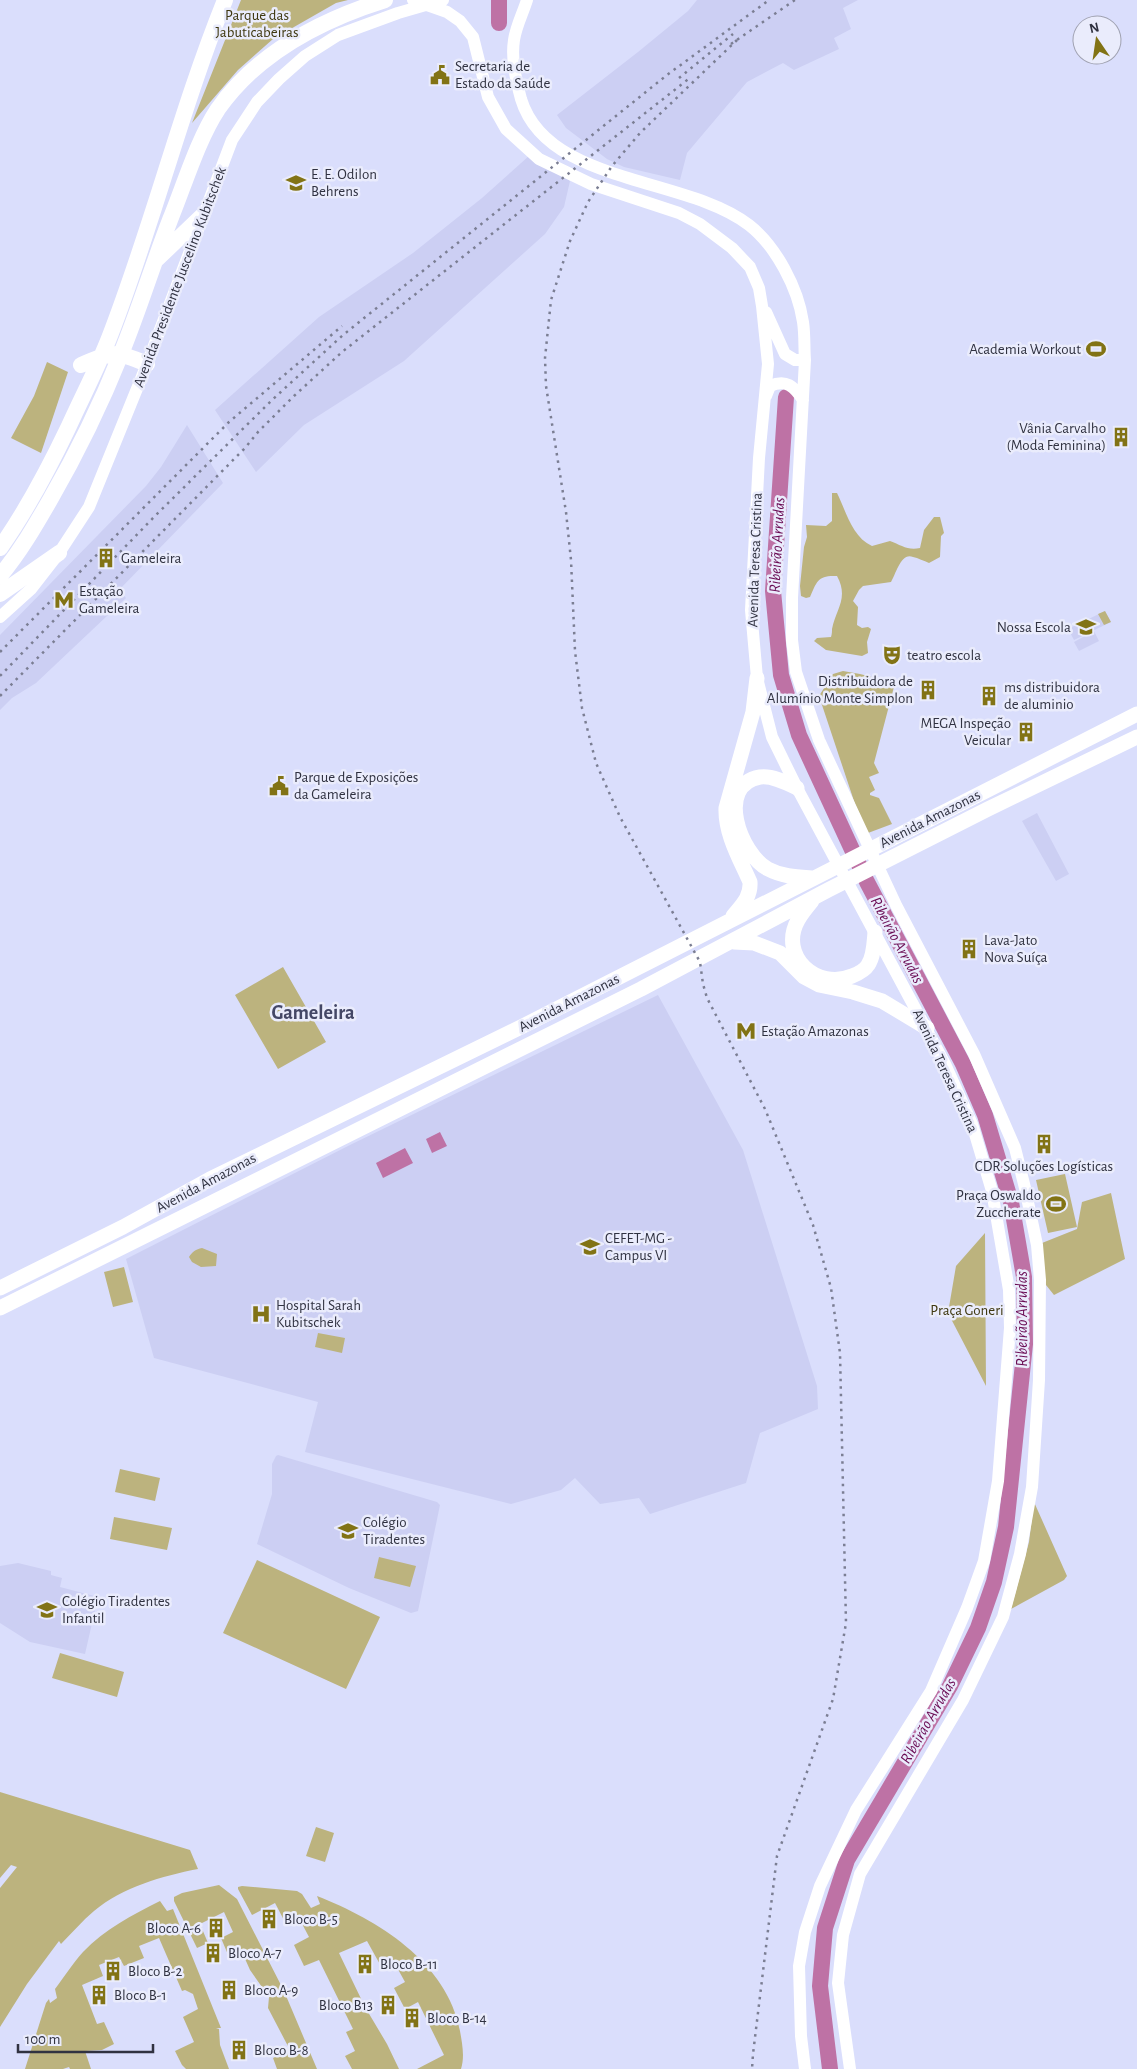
<svg xmlns="http://www.w3.org/2000/svg" width="1137" height="2069" viewBox="0 0 1137 2069" font-family="'Alegreya Sans',sans-serif">
<style>
.built{fill:#cccff3}
.green{fill:#bcb37e}
.water{fill:#be72a5}
.lines{fill:none;stroke-linecap:round;stroke-linejoin:round}
.river{stroke:#be72a5;stroke-width:16}
.secondary{stroke:#fff;stroke-width:12}
.primary{stroke:#fff;stroke-width:15}
.highway{stroke:#fff;stroke-width:16}
.rail{stroke:#7b7e93;stroke-width:2.5;stroke-dasharray:2.5 5;stroke-linecap:butt}
.labels{text-anchor:middle;dominant-baseline:central;stroke-width:5;stroke-linejoin:round;paint-order:stroke}
.park-label{font-size:15px;fill:#3f3810;stroke:#eaecfc}
.poi-label{font-size:15px;fill:#303241;stroke:#eaecfc;text-anchor:start}
.street-label{font-size:15px;fill:#303241;stroke:#eaecfc}
.water-label{font-size:16px;font-style:italic;fill:#6a0c54;stroke:#eaecfc}
.district-label{font-size:20px;font-weight:bold;fill:#444766;stroke:#eaecfc}
</style>
<rect width="100%" height="100%" fill="#dadefc"/>
<path class="built" d="M697 0H858L843 8 851 29 834 38 839 49 794 70 783 63 747 82 687 153 680 180 624 167 607 159 566 128 557 115 638 52 688 11Z
M530 155 570 181 564 207 545 234 404 361 304 425 256 472 215 410 319 317 413 253 482 198Z
M187 425 223 483 119 590 126 598 36 683 12 698 0 710V635L146 486 161 467Z
M1105 611 1111 622 1074 640 1068 629Z
M1094 631 1099 641 1079 651 1074 642Z
M1037 813 1069 874 1056 881 1022 821Z
M658 995 743 1150 817 1386 818 1409 760 1433 746 1483 650 1514 639 1498 600 1504 575 1478 561 1490 511 1504 305 1452 318 1402 154 1358 126 1259 350 1145Z
M278 1455 437 1502 440 1505 418 1611 411 1613 349 1588 257 1544 272 1494V1464L276 1456Z
M18 1563 51 1571V1575L62 1578 60 1587 98 1597 85 1654 30 1642 0 1623V1566Z"/>
<path class="green" d="M241 0H348L336 3 273 39 238 70 192 123Z
M47 362 68 372 41 453 11 438 34 396Z
M832 493H837C846 511 852 537 872 546L890 541C901 545 908 551 920 548L924 530 934 517H940L944 533 941 536 940 557 929 563C924 561 918 558 913 557 901 552 896 574 891 582L863 586 859 590 853 601 858 607 857 625 862 628 868 627 871 629 867 642 868 653 862 656 826 650 814 641 817 638 831 637C832 634 832 631 832 629 836 609 849 598 837 576 818 575 817 581 810 597L806 598 801 596 800 586 804 547 807 537 806 525 826 526 832 521Z
M1105 611 1111 622 1104 625 1098 614Z
M843 671 860 674 895 683 874 763 879 773 869 777 875 790 870 793V795L879 798 892 824 868 833 855 804 819 696 833 674Z
M283 967 326 1042 278 1069 235 995Z
M1065 1174 1077 1227 1048 1233 1036 1180Z
M1111 1193 1125 1259 1054 1295 1042 1280V1243L1077 1229 1082 1202Z
M985 1233 986 1386 948 1313 956 1266Z
M202 1248 217 1254 216 1266 201 1267 192 1262 189 1257C192 1252 196 1249 202 1248Z
M124 1267 133 1302 113 1307 104 1272Z
M318 1333 345 1338 342 1353 315 1347Z
M120 1469 160 1478 155 1501 115 1492Z
M1034 1502 1067 1576 1064 1580 1011 1609 1029 1542Z
M114 1517 172 1528 167 1550 110 1539Z
M379 1557 416 1566 410 1587 374 1578Z
M257 1560 380 1617 346 1689 223 1633Z
M60 1653 124 1672 117 1697 52 1678Z
M0 1792 190 1850 198 1869C162 1876 123 1887 94 1911 82 1921 72 1933 61 1944L59 1941 27 1984 0 2027V1888L17 1867 11 1865 0 1878Z
M316 1827 334 1833 325 1862 306 1856Z
M219 1885 237 1899 284 1991 317 2069H277L273 2058 290 2050 268 2008 269 1997 250 1970 242 1952 229 1957 221 1938 233 1932 224 1912 200 1924 208 1943 197 1948 174 1901V1897L182 1893Z
M242 1886 297 1891 302 1894 311 1908 320 1904 317 1896C378 1920 447 1962 460 2031 462 2043 465 2056 461 2069H417L444 2055 418 2002 405 2009 394 1988 405 1982 394 1962 382 1968 367 1941 339 1953 365 2007 387 2044 399 2069H352L345 2056 355 2051 346 2032 353 2029 319 1960 304 1966 294 1945 309 1937 299 1918 286 1924 275 1903 252 1915 238 1889V1887Z
M160 1901 167 1911 173 1909 221 2028H216L219 2029 220 2045 229 2069H186L182 2065 175 2051 194 2042 183 2017 198 2009 193 1994 185 1990 182 1991 159 1938 139 1946 144 1958 124 1966 119 1957 99 1965 103 1976 82 1985 97 2024 104 2022 114 2044 102 2050 85 2051 91 2069H70L69 2067 63 2069H25L46 2003 49 1999 50 2003 57 1998 55 1989C64 1977 73 1963 83 1952 105 1929 132 1915 160 1901Z"/>
<path class="water" d="M440 1132 447 1146 432 1153 426 1139Z
M405 1148 413 1163 383 1178 376 1163Z"/>
<g class="lines">
<path class="river" d="M499 23V0
M786 397 773 591 781 675 799 735 867 882 963 1064 985 1115 1011 1202 1024 1277 1025 1344 1006 1527 994 1582 978 1628 950 1686 847 1860 825 1928 820 1986 830 2069"/>
<path class="secondary" d="M413 0 447 12 460 21 473 37 488 97 506 129 539 159 591 184 679 213 700 224 732 248 750 267 759 288 762 306 768 364 759 458 751 610 757 678 772 737 797 788 945 1064 972 1124 992 1191 1009 1290 1010 1328 998 1481 984 1561 967 1608 931 1691 856 1810 820 1886 805 1932 799 1966 801 2036 805 2069
M527 0C523 13 516 26 514 40 511 59 516 80 521 99 547 185 686 176 749 225 776 246 798 288 803 322 805 335 804 348 805 360L792 598V640L796 672 819 740 896 905 974 1054 1015 1148 1025 1188 1037 1245 1040 1280 1039 1380 1032 1487 1020 1554 1003 1617 963 1700 860 1874 843 1935 838 1983 850 2069
M766 312 785 354 795 360H805
M766 396 770 386C786 379 794 386 803 400
M0 617 31 589 59 553 89 507 147 364 232 140 257 102 279 79 305 56 338 35 398 13 443 0"/>
<path class="primary" d="M797 788C787 783 772 775 760 777 715 785 740 854 768 869 783 877 798 877 814 878
M812 901C807 907 802 913 798 920 778 956 817 991 852 976 857 974 865 970 868 965 874 956 874 943 875 932
M733 916C742 905 751 897 750 882 740 859 725 834 726 808L753 712 757 678
M734 942 754 943 780 953 804 977 819 985 853 992 882 1001 927 1028
M0 1288 123 1227 210 1179 521 1027 1137 714
M0 1308 641 989 828 890 988 809 1137 737"/>
<path class="highway" d="M157 259 202 216
M81 365C114 351 115 351 147 364
M0 548C27 510 49 468 69 426 83 395 99 365 111 333 153 224 181 109 225 0
M0 576C20 552 35 526 50 500 77 453 101 404 121 354 139 310 153 264 170 220 184 186 198 139 218 109 258 52 321 20 385 0
M0 594 59 553"/>
<path class="rail" d="M737 40 640 133 612 166 588 202 570 241 551 300 545 358 546 386 566 512 571 560 575 651 582 708 596 763 620 817 700 962 703 984 707 998 765 1109 813 1225 831 1288 840 1353 846 1623 833 1699 777 1856 753 2054 752 2069
M731 44 795 0
M679 78 733 34
M0 652 229 422 342 326
M0 676 154 517 272 400 343 335 667 75 769 0
M0 696 245 448 258 432 294 396 342 352 691 77"/>
</g>
<defs>
<symbol id="civic-bare" viewBox="-9 -9 18 18"><path d="M-.6-6.5H3V-4.5H.6V-3L4-1V1h2V6H-6V1h2V-1L-.6-3ZM-1.2 2.5V6h2.4V2.5Z" fill="#827315" stroke="#eaecfc" stroke-width="2.5" paint-order="stroke"/></symbol>
<symbol id="school-bare" viewBox="-9 -9 18 18"><path d="M0-5L7-2L0 1L-7-2ZM-4 1L0 2.5L4 1V4Q0 6-4 4Z" fill="#827315" stroke="#eaecfc" stroke-width="2.5" paint-order="stroke"/></symbol>
<symbol id="stadium-bare" viewBox="-9 -9 18 18"><path d="M0-5a6.5 5 0 1 0 0 10a6.5 5 0 1 0 0-10ZM-3.5-1.8h7v3.6h-7Z" fill="#827315" stroke="#eaecfc" stroke-width="2.5" paint-order="stroke"/></symbol>
<symbol id="building-bare" viewBox="-9 -9 18 18"><path d="M-4-6H4V6H1V3H-1V6H-4ZM-2.5-4.3h1.7v1.8h-1.7ZM.8-4.3h1.7v1.8H.8ZM-2.5-1h1.7V.8h-1.7ZM.8-1h1.7V.8H.8Z" fill="#827315" stroke="#eaecfc" stroke-width="2.5" paint-order="stroke"/></symbol>
<symbol id="metro-bare" viewBox="-9 -9 18 18"><path d="M-5.5 5V-5H-3L0 0L3-5H5.5V5H3V-.5L0 4L-3-.5V5Z" fill="#827315" stroke="#eaecfc" stroke-width="2.5" paint-order="stroke"/></symbol>
<symbol id="theatre-bare" viewBox="-9 -9 18 18"><path d="M-5-5.5Q0-4 5-5.5V0Q5 5 0 6Q-5 5-5 0ZM-3.3-2.5H-1v1.5H-3.3ZM1-2.5H3.3v1.5H1ZM-2.8 1Q0 5.5 2.8 1Z" fill="#827315" stroke="#eaecfc" stroke-width="2.5" paint-order="stroke"/></symbol>
<symbol id="university-bare" viewBox="-9 -9 18 18"><path d="M0-5L7-2L0 1L-7-2ZM-4 1L0 2.5L4 1V4Q0 6-4 4Z" fill="#827315" stroke="#eaecfc" stroke-width="2.5" paint-order="stroke"/></symbol>
<symbol id="hospital-bare" viewBox="-9 -9 18 18"><path d="M-5-5h3v3.5h4V-5h3V5h-3V1.5h-4V5h-3Z" fill="#827315" stroke="#eaecfc" stroke-width="2.5" paint-order="stroke"/></symbol>
</defs>
<g fill-rule="evenodd">
<use href="#civic-bare" x="426" y="61" width="28" height="28"/>
<use href="#school-bare" x="282" y="169" width="28" height="28"/>
<use href="#stadium-bare" x="1082" y="335" width="28" height="28"/>
<use href="#building-bare" x="1107" y="423" width="28" height="28"/>
<use href="#building-bare" x="92" y="544" width="28" height="28"/>
<use href="#metro-bare" x="50" y="586" width="28" height="28"/>
<use href="#school-bare" x="1072" y="613" width="28" height="28"/>
<use href="#theatre-bare" x="878" y="641" width="28" height="28"/>
<use href="#building-bare" x="914" y="676" width="28" height="28"/>
<use href="#building-bare" x="975" y="682" width="28" height="28"/>
<use href="#building-bare" x="1012" y="718" width="28" height="28"/>
<use href="#civic-bare" x="265" y="772" width="28" height="28"/>
<use href="#building-bare" x="955" y="935" width="28" height="28"/>
<use href="#metro-bare" x="732" y="1017" width="28" height="28"/>
<use href="#building-bare" x="1030" y="1130" width="28" height="28"/>
<use href="#stadium-bare" x="1042" y="1190" width="28" height="28"/>
<use href="#university-bare" x="576" y="1233" width="28" height="28"/>
<use href="#hospital-bare" x="247" y="1300" width="28" height="28"/>
<use href="#school-bare" x="334" y="1517" width="28" height="28"/>
<use href="#school-bare" x="33" y="1596" width="28" height="28"/>
<use href="#building-bare" x="255" y="1905" width="28" height="28"/>
<use href="#building-bare" x="202" y="1914" width="28" height="28"/>
<use href="#building-bare" x="199" y="1939" width="28" height="28"/>
<use href="#building-bare" x="351" y="1950" width="28" height="28"/>
<use href="#building-bare" x="99" y="1957" width="28" height="28"/>
<use href="#building-bare" x="215" y="1976" width="28" height="28"/>
<use href="#building-bare" x="85" y="1981" width="28" height="28"/>
<use href="#building-bare" x="374" y="1991" width="28" height="28"/>
<use href="#building-bare" x="398" y="2004" width="28" height="28"/>
<use href="#building-bare" x="225" y="2036" width="28" height="28"/>
</g>
<g class="labels">
<g class="park-label">
<text x="257" y="15">Parque das<tspan x="257" dy="17">Jabuticabeiras</tspan></text>
<text x="967" y="1310">Praça Goneri</text>
</g>
<g class="poi-label">
<text x="455" y="66">Secretaria de<tspan x="455" dy="17">Estado da Saúde</tspan></text>
<text x="311" y="174">E. E. Odilon<tspan x="311" dy="17">Behrens</tspan></text>
<text x="1081" y="349" text-anchor="end">Academia Workout</text>
<text x="1106" y="428" text-anchor="end">Vânia Carvalho<tspan x="1106" dy="17">(Moda Feminina)</tspan></text>
<text x="121" y="558">Gameleira</text>
<text x="79" y="591">Estação<tspan x="79" dy="17">Gameleira</tspan></text>
<text x="1071" y="627" text-anchor="end">Nossa Escola</text>
<text x="907" y="655">teatro escola</text>
<text x="913" y="681" text-anchor="end">Distribuidora de<tspan x="913" dy="17">Alumínio Monte Simplon</tspan></text>
<text x="1004" y="687">ms distribuidora<tspan x="1004" dy="17">de aluminio</tspan></text>
<text x="1011" y="723" text-anchor="end">MEGA Inspeção<tspan x="1011" dy="17">Veicular</tspan></text>
<text x="294" y="777">Parque de Exposições<tspan x="294" dy="17">da Gameleira</tspan></text>
<text x="984" y="940">Lava-Jato<tspan x="984" dy="17">Nova Suíça</tspan></text>
<text x="761" y="1031">Estação Amazonas</text>
<text x="1044" y="1166" text-anchor="middle">CDR Soluções Logísticas</text>
<text x="1041" y="1195" text-anchor="end">Praça Oswaldo<tspan x="1041" dy="17">Zuccherate</tspan></text>
<text x="605" y="1238">CEFET-MG -<tspan x="605" dy="17">Campus VI</tspan></text>
<text x="276" y="1305">Hospital Sarah<tspan x="276" dy="17">Kubitschek</tspan></text>
<text x="363" y="1522">Colégio<tspan x="363" dy="17">Tiradentes</tspan></text>
<text x="62" y="1601">Colégio Tiradentes<tspan x="62" dy="17">Infantil</tspan></text>
<text x="284" y="1919">Bloco B-5</text>
<text x="201" y="1928" text-anchor="end">Bloco A-6</text>
<text x="228" y="1953">Bloco A-7</text>
<text x="380" y="1964">Bloco B-11</text>
<text x="128" y="1971">Bloco B-2</text>
<text x="244" y="1990">Bloco A-9</text>
<text x="114" y="1995">Bloco B-1</text>
<text x="373" y="2005" text-anchor="end">Bloco B13</text>
<text x="427" y="2018">Bloco B-14</text>
<text x="254" y="2050">Bloco B-8</text>
</g>
<g class="street-label">
<text transform="translate(180 277) rotate(-69)">Avenida Presidente Juscelino Kubitschek</text>
<text transform="translate(755 560) rotate(-88)">Avenida Teresa Cristina</text>
<text transform="translate(930 819) rotate(-27)">Avenida Amazonas</text>
<text transform="translate(569 1003) rotate(-27)">Avenida Amazonas</text>
<text transform="translate(945 1071) rotate(65)">Avenida Teresa Cristina</text>
<text transform="translate(206 1183) rotate(-28)">Avenida Amazonas</text>
</g>
<g class="water-label">
<text transform="translate(777 545) rotate(-87)">Ribeirão Arrudas</text>
<text transform="translate(897 940) rotate(62)">Ribeirão Arrudas</text>
<text transform="translate(1022 1319) rotate(-90)">Ribeirão Arrudas</text>
<text transform="translate(928 1721) rotate(-60)">Ribeirão Arrudas</text>
</g>
<g class="district-label">
<text x="313" y="1013">Gameleira</text>
</g>
</g>
<g transform="translate(1097 40) rotate(347)"><circle r="24" fill="#eaecfc" stroke="#a0a2b1"/>
<path d="M0-4L9 19L0 12L-9 19Z" fill="#827315"/>
<text y="-8" font-size="14" font-weight="bold" text-anchor="middle" fill="#303241">N</text>
</g>
<path d="M18 2044v8h135v-8" fill="none" stroke="#303241" stroke-width="2.5"/>
<text x="25" y="2044" font-size="15" fill="#303241" stroke="#eaecfc" stroke-width="4" paint-order="stroke">100 m</text>
</svg>
